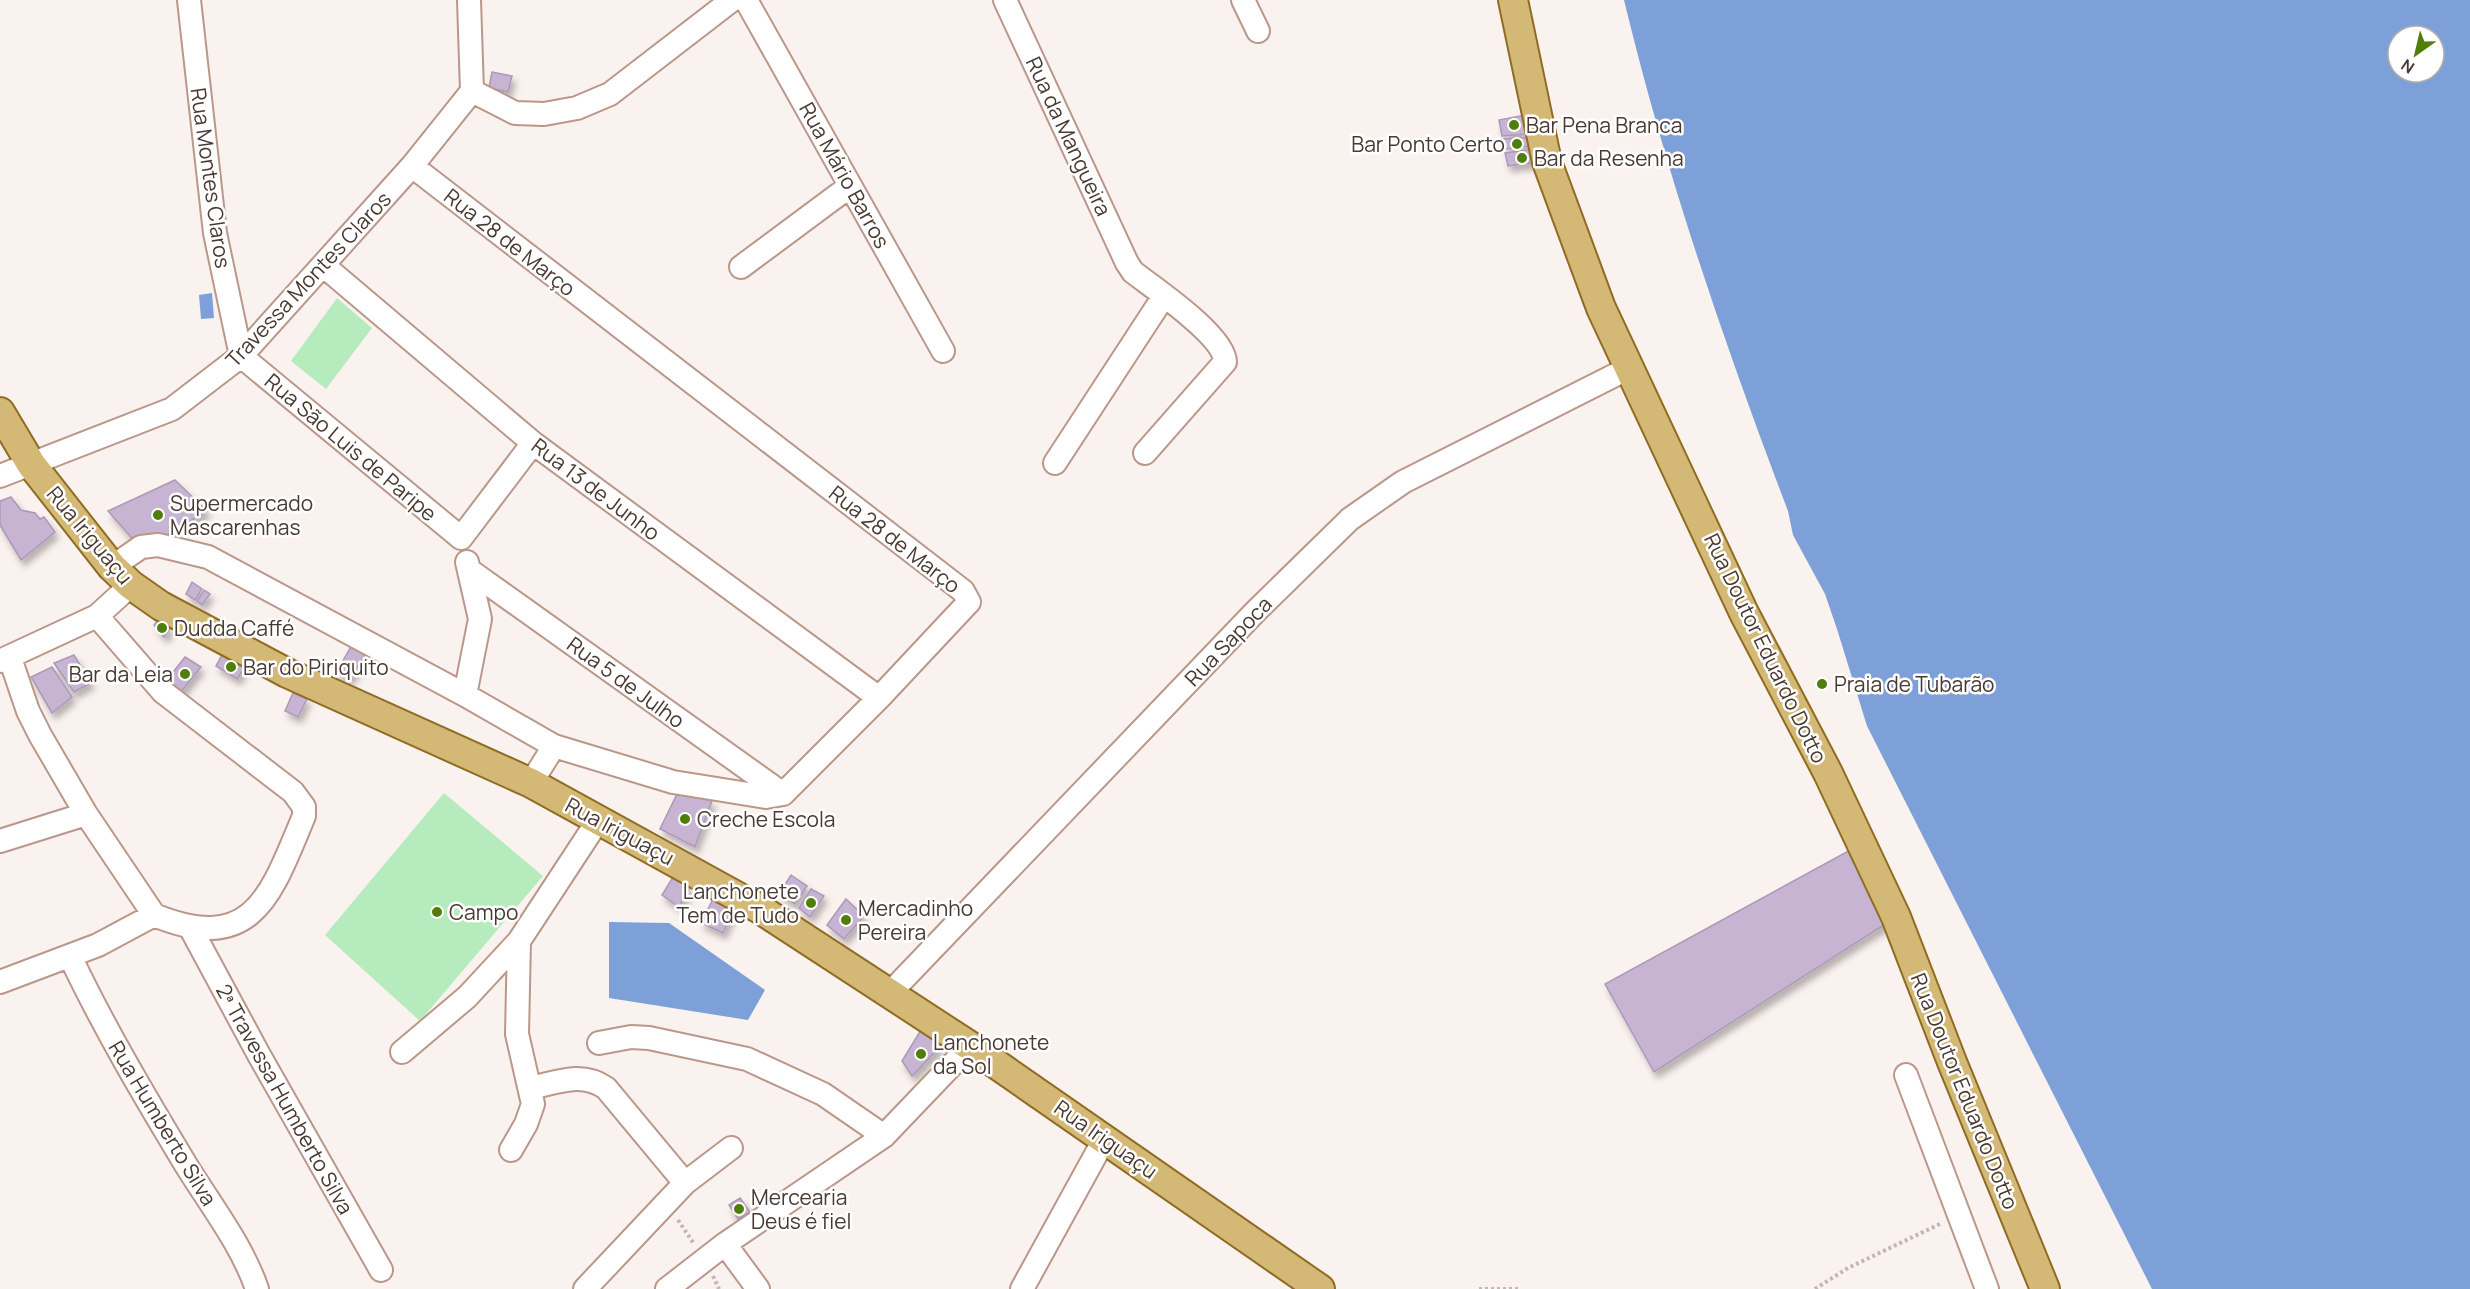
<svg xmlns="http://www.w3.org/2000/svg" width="2470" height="1289" viewBox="0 0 2470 1289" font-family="Manrope,sans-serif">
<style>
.park{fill:#b5ebbd}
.water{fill:#7ca0d7;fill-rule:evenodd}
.building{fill:#c7b3d2;stroke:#ac99b7;stroke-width:1.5;filter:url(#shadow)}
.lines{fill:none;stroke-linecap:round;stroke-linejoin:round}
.minor-casing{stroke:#bb9789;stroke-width:26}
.major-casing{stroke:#906c22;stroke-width:32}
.path{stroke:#c1b7b3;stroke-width:4;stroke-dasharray:3 3;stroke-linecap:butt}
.minor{stroke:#fff;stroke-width:22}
.major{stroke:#d4b875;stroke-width:28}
.poi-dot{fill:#4f7e0a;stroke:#fff;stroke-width:2}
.labels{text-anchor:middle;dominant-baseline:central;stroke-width:5;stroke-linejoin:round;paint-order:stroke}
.poi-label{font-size:21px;fill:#483933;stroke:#fff;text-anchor:start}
.street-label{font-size:21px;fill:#483933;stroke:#fff}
</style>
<defs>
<filter id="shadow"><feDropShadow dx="3.5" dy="6" stdDeviation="3" flood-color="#0004"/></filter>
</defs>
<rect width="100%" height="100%" fill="#faf2ef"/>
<path class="park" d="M337 298 372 328 326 389 291 361Z
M444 793 543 876 420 1021 325 935Z"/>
<path class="water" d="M1624 0H2470V1289H2152L1867 726 1837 629 1825 594 1793 535 1788 511C1724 343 1666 174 1624 0ZM2398 36H2434V72H2398Z
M212 293 214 318 201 319 199 295Z
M609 922 669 923 765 990 748 1020 609 998Z"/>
<path class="building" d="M492 72 512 76 508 92 489 88Z
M1525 115 1531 134 1502 136 1499 120Z
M1532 137 1533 146 1505 149 1503 139Z
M1534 149 1537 162 1508 166 1505 153Z
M175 480 207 511 157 541 137 544 108 511Z
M11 497 21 510 35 513 40 519 44 517 55 532 21 560 0 525V501Z
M192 582 202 589 195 600 186 594Z
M204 590 210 594 202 605 197 601Z
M159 619 170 629 164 637 154 625Z
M353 643 368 650 350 679 336 673Z
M223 653 245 667 237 679 216 666Z
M74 655 91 683 74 692 54 663Z
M185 657 201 667 181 692 167 680Z
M52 667 72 697 52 713 31 677Z
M293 693 307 699 298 717 285 711Z
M678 792 712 801 695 847 660 829Z
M1852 849 1887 923 1654 1072 1605 984Z
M791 875 807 886 795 904 779 894Z
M673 877 690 887 679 907 662 895Z
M811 889 824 896 810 917 799 908Z
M713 899 733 911 723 933 701 923Z
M846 899 864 916 844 939 827 925Z
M921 1030 940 1047 912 1076 902 1061Z
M740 1198 750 1212 738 1219 729 1205Z"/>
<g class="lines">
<defs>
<path id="minor" d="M189 0 215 233 241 356 461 538
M746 0 943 351
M1005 0 1127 263 1133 272C1155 289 1225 336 1225 362L1145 453
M1243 0 1258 31
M472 91 515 113 544 114 577 108 610 94 732 0
M412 166 963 591 969 602 879 698 783 794 766 797 673 782 554 746 531 783
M324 266 533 443 879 698
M741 267 850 186
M1055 463 1164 296
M0 476 172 409 241 356 412 166 472 91 469 0
M461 538 533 443
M112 567 141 547 158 545 208 557 465 695 554 746
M469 570 783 794
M10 658 28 711 40 735 86 814 154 915
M0 661 97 616 131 585
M465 695 480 619 467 562
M0 841 86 814
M190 927 259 1055 381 1270
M70 956C104 1028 145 1097 186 1165 210 1204 242 1245 257 1289
M0 982 98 945 154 915C254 956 271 894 304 816V807L293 792 163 692 97 616
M890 993 1255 612 1350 519 1403 482 1627 369
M599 1043 631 1037 649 1038 747 1059 823 1094 884 1136
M402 1052 467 997 519 941 599 819
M1906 1075 1987 1289
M531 1088C558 1082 582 1071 606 1088L685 1183
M511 1150 526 1124 533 1104 517 1034 519 941
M725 1244 758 1289
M585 1289 685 1183 731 1148
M667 1289 725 1244 884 1136 970 1046
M1022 1289 1105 1138"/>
<path id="major" d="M1513 0 1547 162 1601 308 1744 613 1828 773 1896 917 1952 1062 2045 1289
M0 412 31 464 112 567 131 585 161 606 287 673 531 783 760 909 970 1046 1320 1289"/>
</defs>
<use href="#minor" class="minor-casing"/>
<use href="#major" class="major-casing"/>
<path class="path" d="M678 1220 694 1244
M713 1276 719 1289
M1479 1289H1520
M1815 1289 1848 1268 1942 1223"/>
<use href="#minor" class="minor"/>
<use href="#major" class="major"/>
</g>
<g class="poi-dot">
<circle cx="1514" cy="125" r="6"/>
<circle cx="1517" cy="144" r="6"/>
<circle cx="1522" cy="158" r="6"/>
<circle cx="158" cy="515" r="6"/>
<circle cx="162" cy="628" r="6"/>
<circle cx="231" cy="667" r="6"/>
<circle cx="185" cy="674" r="6"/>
<circle cx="1822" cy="684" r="6"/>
<circle cx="685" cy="819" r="6"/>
<circle cx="811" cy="903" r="6"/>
<circle cx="437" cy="912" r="6"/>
<circle cx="846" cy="920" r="6"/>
<circle cx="921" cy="1054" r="6"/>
<circle cx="739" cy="1209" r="6"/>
</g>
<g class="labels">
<g class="poi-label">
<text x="1526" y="125">Bar Pena Branca</text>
<text x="1505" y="144" text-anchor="end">Bar Ponto Certo</text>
<text x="1534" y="158">Bar da Resenha</text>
<text x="170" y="503">Supermercado<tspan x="170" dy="24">Mascarenhas</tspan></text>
<text x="174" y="628">Dudda Caffé</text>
<text x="243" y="667">Bar do Piriquito</text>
<text x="173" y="674" text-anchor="end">Bar da Leia</text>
<text x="1834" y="684">Praia de Tubarão</text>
<text x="697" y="819">Creche Escola</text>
<text x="799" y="891" text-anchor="end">Lanchonete<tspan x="799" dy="24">Tem de Tudo</tspan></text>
<text x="858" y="908">Mercadinho<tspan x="858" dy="24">Pereira</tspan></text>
<text x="449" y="912">Campo</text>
<text x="933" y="1042">Lanchonete<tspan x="933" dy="24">da Sol</tspan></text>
<text x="751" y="1197">Mercearia<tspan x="751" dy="24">Deus é fiel</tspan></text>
</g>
<g class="street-label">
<text transform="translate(1069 136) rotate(65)">Rua da Mangueira</text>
<text transform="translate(845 175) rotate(61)">Rua Mário Barros</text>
<text transform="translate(211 178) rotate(82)">Rua Montes Claros</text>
<text transform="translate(510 242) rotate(38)">Rua 28 de Março</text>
<text transform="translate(308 279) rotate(-47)">Travessa Montes Claros</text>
<text transform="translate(351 447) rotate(40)">Rua São Luis de Paripe</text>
<text transform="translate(596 489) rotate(37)">Rua 13 de Junho</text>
<text transform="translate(90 535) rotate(50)">Rua Iriguaçu</text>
<text transform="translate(895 539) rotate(38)">Rua 28 de Março</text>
<text transform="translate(1228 641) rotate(-46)">Rua Sapoca</text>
<text transform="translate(1766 648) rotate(64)">Rua Doutor Eduardo Dotto</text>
<text transform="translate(626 682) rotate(36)">Rua 5 de Julho</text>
<text transform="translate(620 831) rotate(28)">Rua Iriguaçu</text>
<text transform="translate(1965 1091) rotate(68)">Rua Doutor Eduardo Dotto</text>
<text transform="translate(285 1099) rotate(61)">2ª Travessa Humberto Silva</text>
<text transform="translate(163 1123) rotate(59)">Rua Humberto Silva</text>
<text transform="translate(1106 1139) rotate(35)">Rua Iriguaçu</text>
</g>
</g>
<g transform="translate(2416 54) rotate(214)"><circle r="28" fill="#ffffff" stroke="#b6b0ad" stroke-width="1.5"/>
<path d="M0-4.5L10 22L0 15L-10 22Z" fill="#4f7e0a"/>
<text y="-9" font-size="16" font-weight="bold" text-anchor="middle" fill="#483933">N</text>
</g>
</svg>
